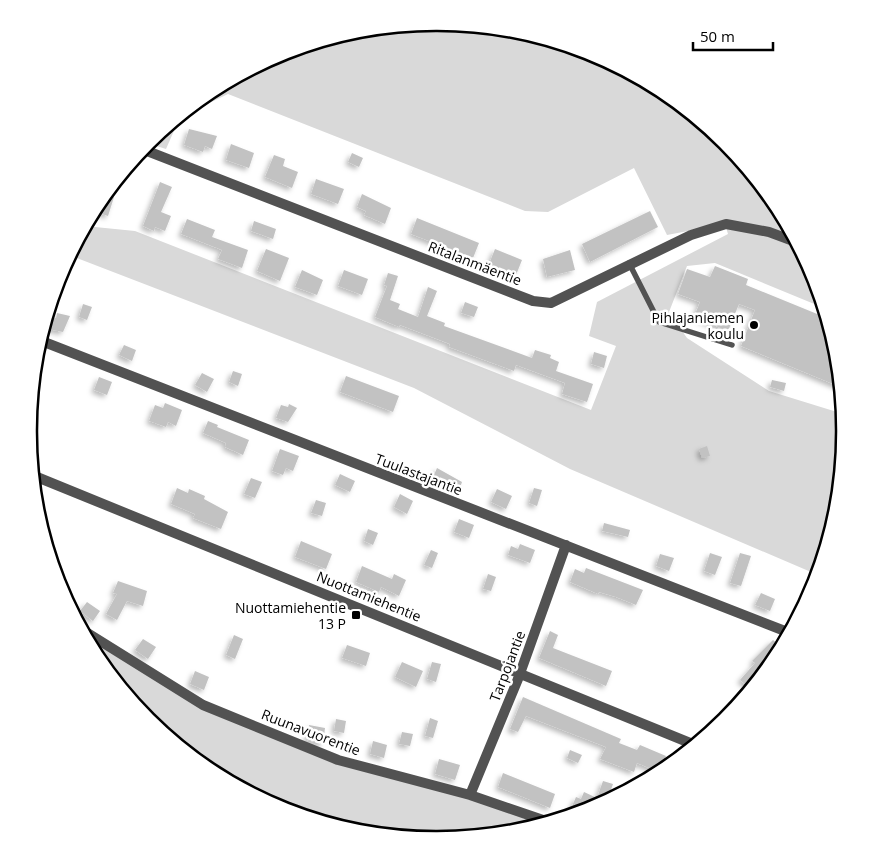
<svg xmlns="http://www.w3.org/2000/svg" width="873" height="862" viewBox="0 0 873 862" font-family="'Open Sans',sans-serif">
<style>
.green{fill:#d9d9d9}
.building{fill:#c2c2c2;filter:url(#shadow)}
.lines{fill:none;stroke-linecap:round;stroke-linejoin:round}
.service{stroke:#525252;stroke-width:5.5}
.minor{stroke:#525252;stroke-width:10}
.tertiary{stroke:#525252;stroke-width:10}
.poi-dot{fill:#000;stroke:#fff;stroke-width:2}
.labels{text-anchor:middle;dominant-baseline:central;stroke-width:5;stroke-linejoin:round;paint-order:stroke}
.street-label{font-size:14px;fill:#000;stroke:#fff}
.poi-label{font-size:14px;fill:#000;stroke:#fff;text-anchor:end}
.rim{fill:none;stroke:#000;stroke-width:2.5}
</style>
<defs>
<filter id="shadow"><feDropShadow dx="-3" dy="3" stdDeviation="2.5" flood-color="#0004"/></filter>
</defs>
<rect width="100%" height="100%" fill="#fff"/>
<path class="green" d="M437 23C463 25 490 26 516 30 529 33 543 38 556 42 683 81 785 180 824 308L715 263 687 266 669 312 687 338 769 391 837 412 842 402 845 431 837 511 818 575 570 469 414 388 69 255 85 226 135 231 591 410 616 346 589 336 597 302 728 234 725 224 667 235 634 168 548 212 525 211 228 94 180 117 166 149 147 143C203 87 279 47 357 30 382 25 411 25 437 23Z
M81 629 203 705 337 760 549 822C371 862 169 793 81 629Z"/>
<path class="building" d="M189 129 217 136 212 149 205 146 203 152 184 145Z
M231 144 254 153 249 168 226 160Z
M352 153 363 158 359 167 348 162Z
M274 155 285 159 283 166 298 172 292 188 265 177Z
M316 179 344 189 338 204 311 194Z
M160 182 172 187 161 212 171 216 165 231 155 227 154 231 143 226Z
M105 194 114 197 108 216 93 211Z
M362 194 391 208 385 224 364 215 366 211 357 207Z
M650 211 658 227 590 262 582 244Z
M417 218 479 243 473 258 411 234Z
M187 219 215 230 212 237 248 250 242 268 218 259 222 250 181 234Z
M254 221 276 229 273 239 251 231Z
M266 249 289 258 280 281 257 271Z
M495 249 522 260 516 275 489 264Z
M570 250 575 270 547 277 543 259Z
M715 266 748 279 746 285 827 318 837 352 840 381 838 386 741 346 755 310 739 304 728 331 694 317 700 302 678 294 687 269 710 277Z
M302 270 323 280 317 295 295 287Z
M344 270 368 279 362 295 338 286Z
M388 273 398 276 390 300 400 304 398 309 418 317 428 287 437 291 427 316 445 323 444 326 532 358 535 350 551 355 550 358 559 362 556 371 593 384 587 402 562 394 565 383 516 365 514 371 449 347 450 344 400 325 399 327 375 317 387 286 384 285Z
M465 302 478 307 474 317 461 313Z
M83 304 92 307 87 320 79 317Z
M57 313 70 316 63 332 48 329 50 317 56 318Z
M124 345 136 350 132 361 119 355Z
M594 352 607 356 604 368 591 364Z
M233 371 242 374 238 386 229 382Z
M202 373 214 379 207 392 195 385Z
M346 376 399 396 393 412 340 392Z
M99 377 112 382 107 395 94 390Z
M772 380 786 383 784 391 770 387Z
M165 403 182 410 176 426 168 422 166 427 149 421 155 405 163 408Z
M289 404 297 408 288 422 276 418 281 405 288 407Z
M208 421 218 425 217 427 249 440 243 455 225 447 226 443 203 433Z
M707 446 710 456 702 458 699 449Z
M280 449 299 456 293 471 286 468 283 475 272 471Z
M437 468 462 482 459 490 444 484 443 487 431 482Z
M340 474 355 481 350 492 335 485Z
M251 478 262 482 255 498 244 494Z
M177 488 188 493 189 489 205 496 204 499 228 512 221 529 193 518 195 514 171 504Z
M534 488 542 490 537 506 529 503Z
M497 489 512 496 506 509 491 502Z
M400 494 413 501 407 514 394 507Z
M316 500 326 503 322 516 311 513Z
M459 519 474 525 469 538 454 532Z
M604 523 630 530 628 537 602 531Z
M368 529 378 533 373 545 364 541Z
M301 541 332 554 326 569 295 557Z
M520 544 535 550 530 563 508 555 511 546 518 549Z
M431 550 438 553 432 568 424 565Z
M710 553 722 557 715 575 704 571Z
M740 553 751 556 741 586 730 583Z
M660 554 674 558 669 571 656 566Z
M362 566 392 579 394 574 406 580 399 596 381 587 379 592 356 582Z
M586 568 643 590 636 605 616 597 599 592 598 594 570 582 575 569 584 573Z
M488 574 496 577 491 591 483 589Z
M118 581 147 591 143 606 127 601 117 620 106 614 117 594 113 593Z
M761 593 775 599 770 611 755 605Z
M87 602 100 611 93 621 80 611Z
M550 631 558 635 553 648 612 671 606 686 539 658Z
M234 635 243 639 235 659 226 655Z
M143 639 156 647 148 659 135 650Z
M773 640 782 647 776 658 751 689 740 680 755 663 752 661Z
M347 645 370 653 366 666 342 658Z
M402 662 423 671 416 687 395 677Z
M432 662 441 664 436 682 427 679Z
M195 671 209 677 204 690 190 684Z
M523 697 621 739 619 743 637 750 640 745 666 756 659 772 637 763 634 772 613 764 600 759 606 747 526 716 518 732 510 729Z
M430 718 438 721 433 738 425 736Z
M336 719 346 721 344 733 334 731Z
M309 725 325 728 323 744 307 740Z
M402 732 413 734 410 746 399 744Z
M373 741 387 745 384 758 370 754Z
M570 750 582 755 578 763 567 758Z
M439 759 460 765 455 780 435 774Z
M503 773 555 794 550 808 498 787Z
M603 781 613 784 607 801 576 813 570 811 576 797 581 799 584 792 597 798Z"/>
<g class="lines">
<path class="service" d="M629 263 659 322 732 345"/>
<path class="minor" d="M142 149 533 301 551 303 691 235 726 224 769 232 796 242
M39 340 790 633
M32 475 695 745
M81 629 203 705 338 760 470 795 549 822
M470 795 518 679 566 545"/>
<path class="tertiary" d="M274 805 291 812"/>
</g>
<g class="poi-dot">
<circle cx="754" cy="325" r="5"/>
<rect x="351" y="610" width="10" height="10" rx="2.5"/>
</g>
<g class="labels">
<g class="street-label">
<text transform="translate(475 263) rotate(21)">Ritalanmäentie</text>
<text transform="translate(419 474) rotate(21)">Tuulastajantie</text>
<text transform="translate(369 596) rotate(22)">Nuottamiehentie</text>
<text transform="translate(507 666) rotate(-69)">Tarpojantie</text>
<text transform="translate(311 732) rotate(21)">Ruunavuorentie</text>
</g>
<g class="poi-label">
<text x="744" y="317">Pihlajaniemen<tspan x="744" dy="16">koulu</tspan></text>
<text x="346" y="607">Nuottamiehentie<tspan x="346" dy="16">13 P</tspan></text>
</g>
</g>
<path d="M0 0H873V862H0ZM436 31H437A399 399 0 0 1 836 430V432A399 399 0 0 1 437 831H436A399 399 0 0 1 37 432V430A399 399 0 0 1 436 31Z" fill="#fff" fill-rule="evenodd"/>
<path class="rim" d="M436 31H437A399 399 0 0 1 836 430V432A399 399 0 0 1 437 831H436A399 399 0 0 1 37 432V430A399 399 0 0 1 436 31Z"/>
<path d="M693 42v8h80v-8" fill="none" stroke="#000000" stroke-width="2.5"/>
<text x="700" y="42" font-size="15" fill="#000000" stroke="#ffffff" stroke-width="4" paint-order="stroke">50 m</text>
</svg>
